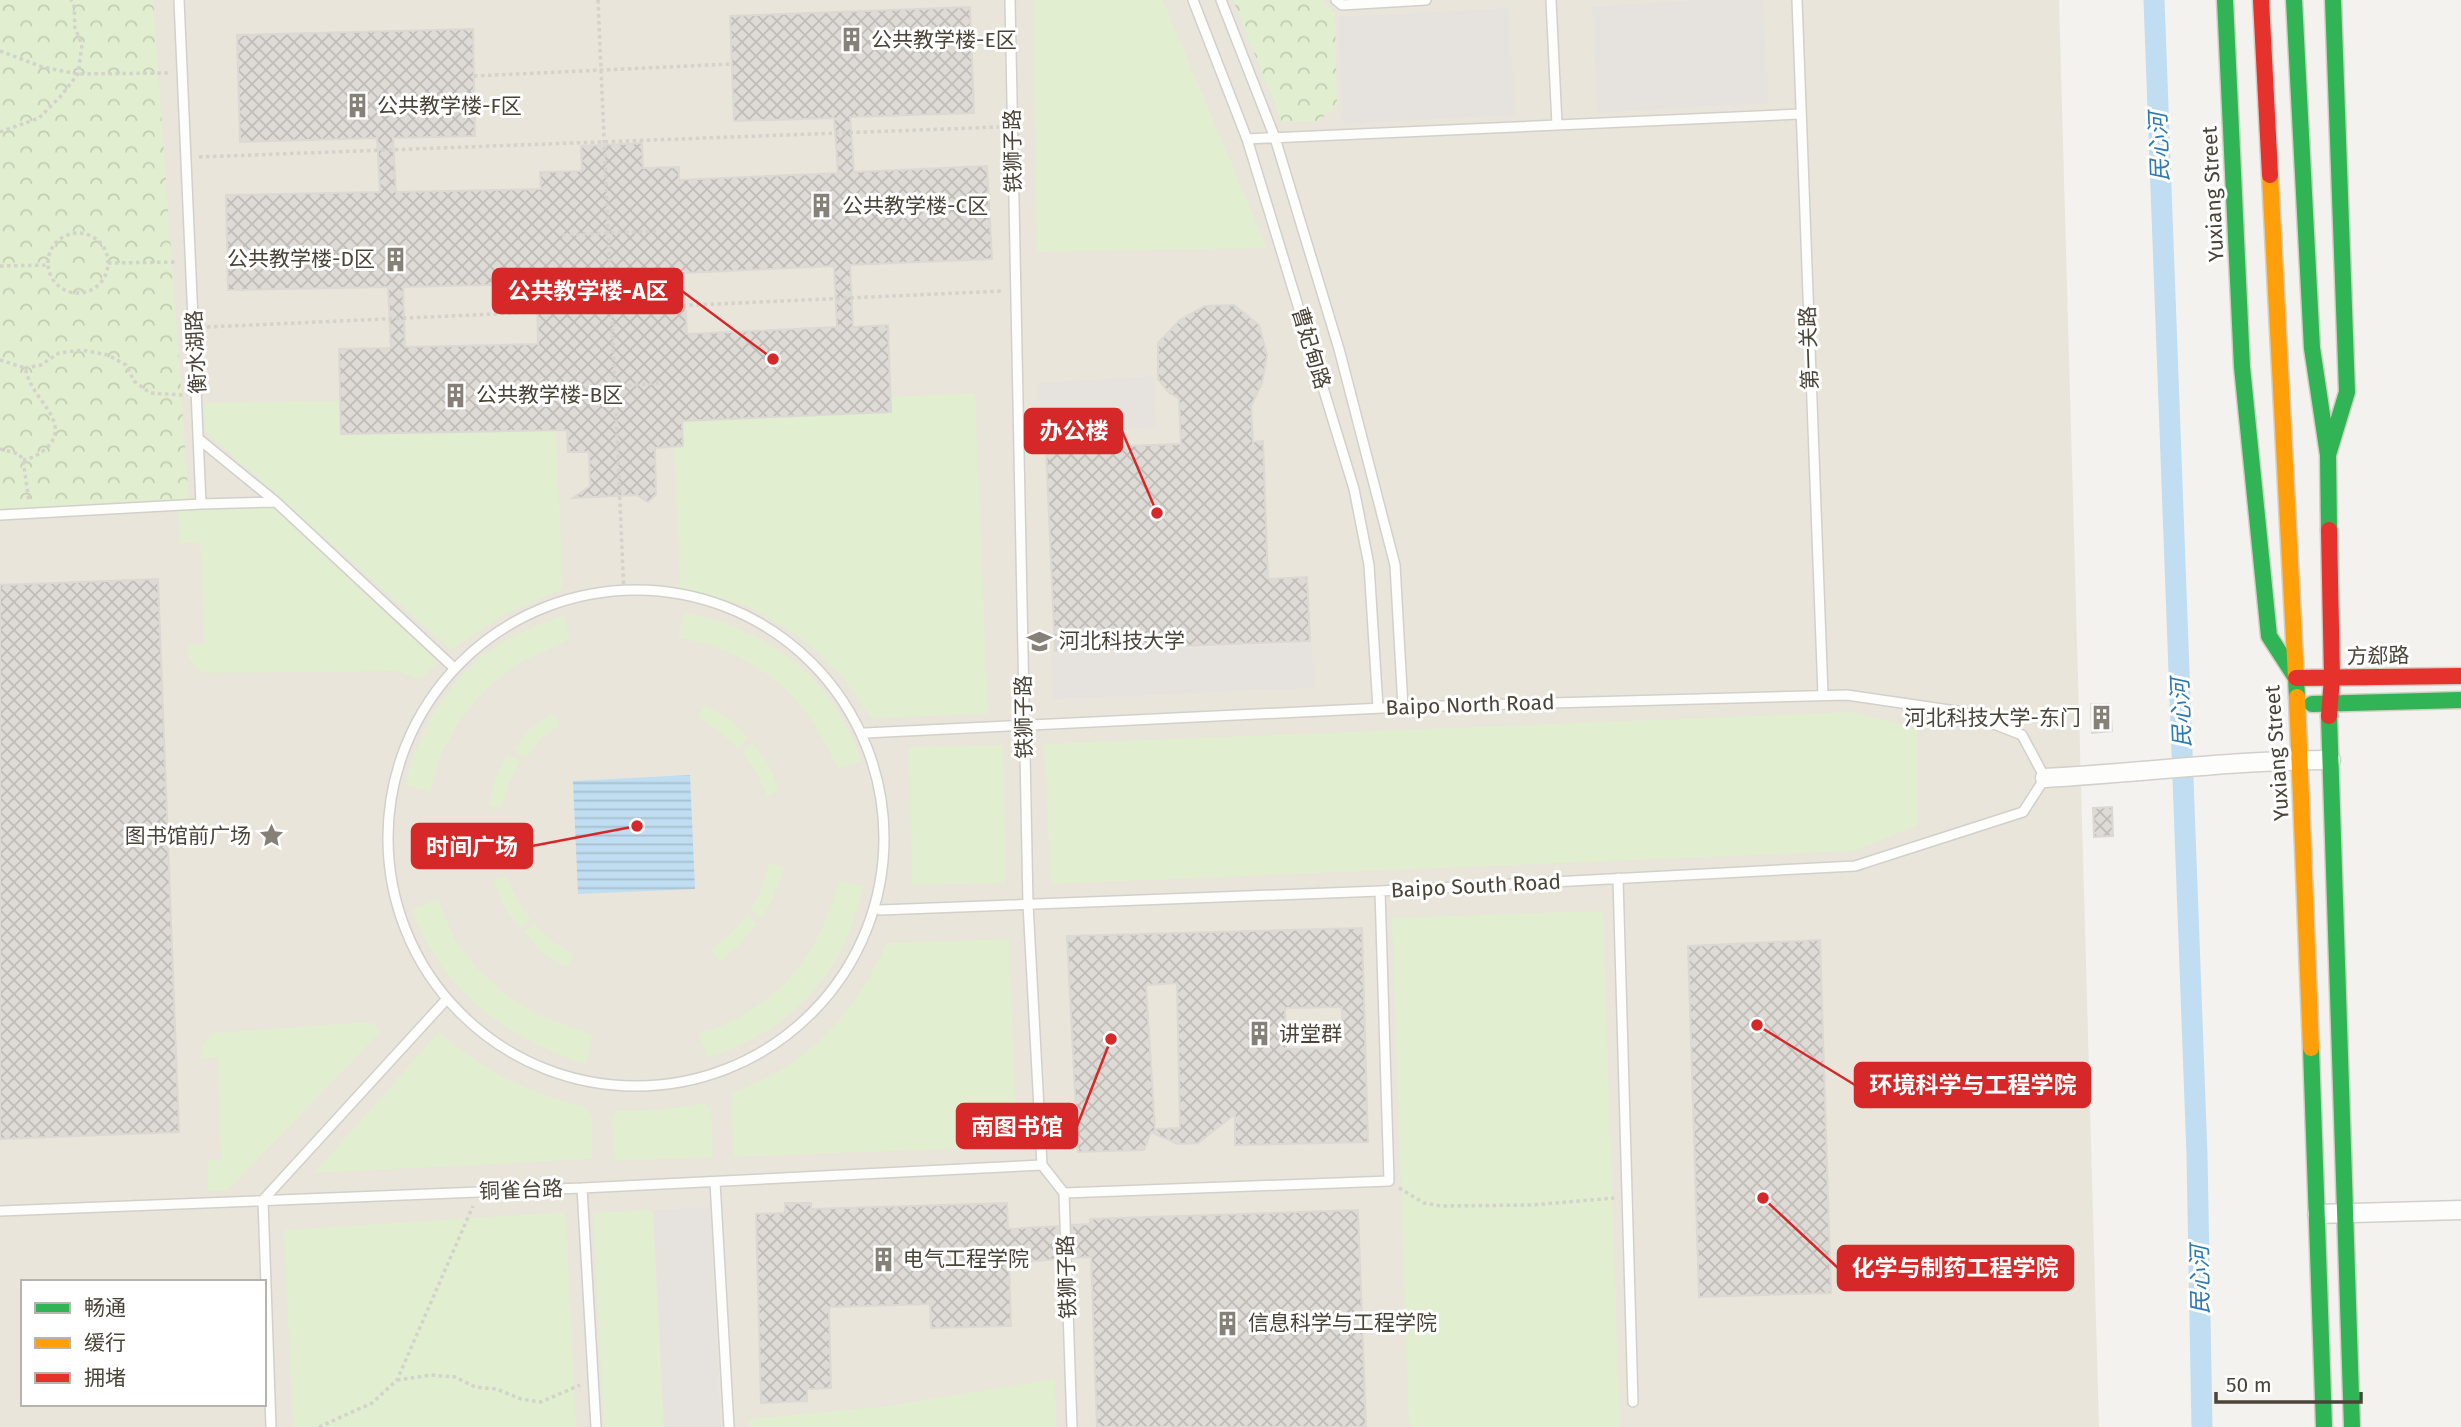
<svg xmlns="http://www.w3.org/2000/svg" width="2461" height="1427" viewBox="0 0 2461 1427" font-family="'Fira Sans','Noto Sans SC',sans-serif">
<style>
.education{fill:#eae5da;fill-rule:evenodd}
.green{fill:#e1eecf}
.forest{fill:url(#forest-crowns)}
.parking{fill:#e6e3df}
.water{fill:url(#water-rules)}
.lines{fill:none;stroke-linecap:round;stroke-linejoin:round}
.canal{stroke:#c0ddf1;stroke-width:21}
.building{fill:url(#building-cross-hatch);stroke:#dcd9d4;stroke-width:2;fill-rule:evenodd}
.lane-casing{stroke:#d2d0cb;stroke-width:12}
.street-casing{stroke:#d2d0cb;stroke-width:21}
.fast-casing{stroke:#d3cfc5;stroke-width:19}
.slow-casing{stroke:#d3cfc5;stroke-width:19}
.jam-casing{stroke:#d3cfc5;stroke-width:19}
.path{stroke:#d3d2cc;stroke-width:3.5;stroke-dasharray:3.5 3.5;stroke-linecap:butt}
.lane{stroke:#fdfdfc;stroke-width:9}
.street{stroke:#fdfdfc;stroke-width:18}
.fast{stroke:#30b455;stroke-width:16}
.slow{stroke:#ff9f0a;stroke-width:16}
.jam{stroke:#e5322d;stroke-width:16}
.labels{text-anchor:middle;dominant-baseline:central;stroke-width:6;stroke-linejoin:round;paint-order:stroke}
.poi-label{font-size:21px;fill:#4b4439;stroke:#fff;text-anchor:start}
.street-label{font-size:21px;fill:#4b4439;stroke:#fff}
.water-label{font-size:23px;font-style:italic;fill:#2e7ab2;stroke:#fff}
.leader{fill:none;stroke:#d62828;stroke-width:2.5}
.callout-dot{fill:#d62828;stroke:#fff;stroke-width:2.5}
.callout{fill:#d62828;stroke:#d62828;stroke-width:2.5}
.callout-label{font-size:23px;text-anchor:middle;font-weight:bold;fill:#fff}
</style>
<defs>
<pattern id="forest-crowns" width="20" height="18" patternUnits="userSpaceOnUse" patternTransform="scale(1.75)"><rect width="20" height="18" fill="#e1eecf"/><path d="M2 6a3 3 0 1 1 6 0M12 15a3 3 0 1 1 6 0" fill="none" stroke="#c3cdb2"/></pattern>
<pattern id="water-rules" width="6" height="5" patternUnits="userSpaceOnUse" patternTransform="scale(1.75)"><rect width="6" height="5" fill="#c0ddf1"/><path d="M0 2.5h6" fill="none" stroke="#a6bfcf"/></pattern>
<pattern id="building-cross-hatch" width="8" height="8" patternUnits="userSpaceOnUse" patternTransform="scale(1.75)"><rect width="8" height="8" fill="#dedbd6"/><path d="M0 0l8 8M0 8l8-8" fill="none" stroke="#c0bdb8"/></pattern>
</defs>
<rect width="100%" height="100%" fill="#f4f2ee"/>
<path class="education" d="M0 0H2059L2099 1427H0ZM23 1282H264V1404H23Z"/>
<path class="green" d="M1033 0H1163L1267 248 1037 252Z
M975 393 988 714 871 718 843 677 800 637 746 605 680 589 674 447 683 446 682 421 890 412V397Z
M340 401 341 434 556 430 563 589 505 614 451 650 205 431 204 403Z
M272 507 438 662 420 680 398 671 203 673 189 661 188 645 205 644 200 542 180 543 178 511Z
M684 613C744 623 797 653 833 703 845 721 854 742 862 761L838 769C811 710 782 674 720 649 707 643 692 641 678 638Z
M564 615 570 639 515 665 485 690 460 720 442 753 430 792 405 785C419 726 452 673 504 641 523 630 544 623 564 615Z
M705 705 729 719 748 737 738 749 721 733 698 717Z
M1853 712 1917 729 1918 825 1854 851 1051 884 1044 744Z
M553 713 561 724 541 739 526 758 513 749 530 729Z
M753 743 768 764 780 790 767 796 757 773 742 751Z
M1003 745 1006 883 912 885 909 747Z
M507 754 521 761 509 783 502 808 488 806 495 780Z
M769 863 784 868 775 894 762 919 751 910 762 887Z
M506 875 517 900 531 920 520 928 503 905 493 880Z
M839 881 864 886C858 906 852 928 843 947 815 1003 766 1039 708 1058L699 1034C712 1029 727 1025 739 1017 796 985 821 943 839 881Z
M438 899 454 938 475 967 504 993 537 1014 593 1035 586 1064C505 1037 443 992 412 910Z
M1603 911 1620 1427H1409L1392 918Z
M747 915 757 923 740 945 720 962 711 949 730 934Z
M534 923 552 941 574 955 567 967 545 955 524 932Z
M1009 939 1017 1146 734 1157 731 1093C749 1085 768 1078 785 1067 832 1038 863 993 887 943Z
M371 1022 381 1031 228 1190 208 1191V1160H221L218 1057H202V1046L212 1033Z
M439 1032C485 1072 528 1093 586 1107L592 1116V1159L314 1173Z
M703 1103 711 1109 713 1157 614 1161 612 1116 617 1110C647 1112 674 1109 703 1103Z
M653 1210 664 1427H604L593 1213Z
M566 1212 576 1427H293L284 1230Z
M1055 1379 1056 1427H749V1419L889 1406Z"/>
<path class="forest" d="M0 0H153L189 501 0 509Z
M1233 0H1322L1335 12 1337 106 1318 121 1282 122Z"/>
<path class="parking" d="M1704 0H1763L1769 103 1597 113 1592 6Z
M1509 8 1515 115 1343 124 1337 17Z
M1153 376 1156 427 1041 434 1038 383Z
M1312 643 1314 688 1053 699 1051 654Z
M710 1207 721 1427H664L653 1210Z"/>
<path class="water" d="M690 775 695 889 578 894 573 781Z"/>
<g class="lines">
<path class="canal" d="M2154 0 2197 1155 2202 1427"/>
</g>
<path class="building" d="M970 7 974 113 850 117 854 172 987 166 992 259 850 265 853 327 888 325 891 412 682 421 683 446 655 448 656 494 648 502 637 495 573 498 590 486 589 452H568L567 430 341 434 339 349 391 348 388 287 228 290 226 195 380 192 377 138 240 142 237 35 473 29 475 136 393 138 396 192 541 189 540 172 582 171 581 146 642 143 643 168 679 167V180L838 173 834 118 734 121 730 16ZM834 266 837 327 687 334 684 273ZM537 284 538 344 405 347 403 287Z
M1234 305 1259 325 1267 355 1262 383 1251 406 1253 442 1263 441 1268 579 1307 577 1310 641 1055 651 1046 449 1181 444 1179 398 1169 393 1158 379V343L1180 320 1205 306Z
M158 579 179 1132 0 1139V585Z
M2091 704H2110L2112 731 2092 733Z
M2112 807 2113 836 2094 837 2093 808Z
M1362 928 1368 1142 1235 1145V1114L1198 1143 1178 1144 1151 1132 1144 1150 1078 1152 1067 936ZM1177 983 1180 1128 1155 1129 1146 985ZM1342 1007 1343 1048 1286 1049 1285 1008Z
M1820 940 1831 1293 1699 1297 1688 946Z
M785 1203H811V1209L1007 1203 1008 1229 1058 1226 1059 1259 1009 1263 1011 1326 931 1328 930 1304 829 1307 831 1388 807 1389V1401L761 1403 756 1214 785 1213Z
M1358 1210 1366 1427H1097L1091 1257 1073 1258 1072 1225 1090 1224V1219Z"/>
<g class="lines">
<defs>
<path id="lane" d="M1010 0 1028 904 1042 1165 1064 1193 1072 1427
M1193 0 1247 139 1354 489 1369 565 1378 708
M1221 0 1275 138 1339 349 1395 565 1403 707
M1336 0 1342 5 1426 0
M1551 0 1557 125
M1797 0 1823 695
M1247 139 1800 114
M200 440 276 502
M201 504 276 502 452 666
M0 515 201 504 179 0
M388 838a248 248 0 1 1 496 0a248 248 0 1 1-496 0Z
M865 733 1403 707 1847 695 1963 712 2022 735 2045 778 2023 812 1855 866 1380 891 880 910
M1618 878 1633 1402
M715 1182 729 1427
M582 1188 596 1427
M1064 1193 1389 1181 1380 891
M0 1211 582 1188 1042 1165
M271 1427 263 1200 445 1001"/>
<path id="street" d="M2045 778C2141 773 2236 760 2331 760
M2317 1214 2461 1210"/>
<path id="fast" d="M2225 0 2242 367 2269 636 2296 678 2297 697
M2294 0 2312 348 2328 455
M2329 530 2328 455 2347 392 2333 0
M2312 704 2461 700
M2329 716 2352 1427
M2311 1048 2324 1427"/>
<path id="slow" d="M2270 175 2296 678
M2297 697 2311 1048"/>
<path id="jam" d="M2261 0 2270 175
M2329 530 2332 678 2329 716
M2296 678 2461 676"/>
</defs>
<use href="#lane" class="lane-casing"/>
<use href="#street" class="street-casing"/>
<use href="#fast" class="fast-casing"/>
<use href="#slow" class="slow-casing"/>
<use href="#jam" class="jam-casing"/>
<path class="path" d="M598 0 624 595
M0 51 42 67 78 74 169 73
M474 76 732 64
M0 132 39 118 60 97 78 74 82 45 75 28 74 6 71 0
M199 157 999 127
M48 263a30 30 0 1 1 60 0a30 30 0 1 1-60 0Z
M562 235 656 231
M108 263 176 262
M0 266 48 265
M207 327 1003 291
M0 360 25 368C27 374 28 379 31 384 42 406 72 428 43 451 36 456 32 458 23 460
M25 368 41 365 59 353 82 350 108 355 126 365 134 381 150 393 184 395
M572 389 659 383
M0 449 19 454 23 460 29 501
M1399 1188 1424 1203 1441 1206 1532 1205 1614 1198
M397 1380 431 1375 455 1377 475 1387 496 1389 521 1399 541 1402 580 1385
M319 1427 372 1403 397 1380 473 1206"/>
<use href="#lane" class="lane"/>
<use href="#street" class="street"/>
<use href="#fast" class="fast"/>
<use href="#slow" class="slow"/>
<use href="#jam" class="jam"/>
</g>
<defs>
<symbol id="building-bare" viewBox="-9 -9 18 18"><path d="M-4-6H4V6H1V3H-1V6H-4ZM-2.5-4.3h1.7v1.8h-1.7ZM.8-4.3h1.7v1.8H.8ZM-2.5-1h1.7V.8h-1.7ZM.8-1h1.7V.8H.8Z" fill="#868178" stroke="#fff" stroke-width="2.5" paint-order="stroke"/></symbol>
<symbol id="university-bare" viewBox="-9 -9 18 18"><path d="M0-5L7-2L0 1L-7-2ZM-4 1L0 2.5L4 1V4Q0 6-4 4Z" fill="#868178" stroke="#fff" stroke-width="2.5" paint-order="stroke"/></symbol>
<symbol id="sight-bare" viewBox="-9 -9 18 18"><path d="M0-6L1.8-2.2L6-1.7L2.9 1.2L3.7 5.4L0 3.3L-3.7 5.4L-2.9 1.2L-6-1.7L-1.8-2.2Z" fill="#868178" stroke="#fff" stroke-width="2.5" paint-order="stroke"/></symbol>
</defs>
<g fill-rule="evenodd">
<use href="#building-bare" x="834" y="22" width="35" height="35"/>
<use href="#building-bare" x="340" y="88" width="35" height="35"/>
<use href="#building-bare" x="804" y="188" width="35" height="35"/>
<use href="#building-bare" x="378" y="242" width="35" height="35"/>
<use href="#building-bare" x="438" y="378" width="35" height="35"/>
<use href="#university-bare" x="1022" y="624" width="35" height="35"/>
<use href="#building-bare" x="2084" y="700" width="35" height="35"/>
<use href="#sight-bare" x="254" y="818" width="35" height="35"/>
<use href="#building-bare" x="1242" y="1016" width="35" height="35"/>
<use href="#building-bare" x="866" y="1242" width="35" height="35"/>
<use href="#building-bare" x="1210" y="1306" width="35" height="35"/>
</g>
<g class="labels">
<g class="poi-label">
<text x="871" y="40">公共教学楼-E区</text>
<text x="377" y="106">公共教学楼-F区</text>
<text x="842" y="206">公共教学楼-C区</text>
<text x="375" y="259" text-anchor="end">公共教学楼-D区</text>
<text x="476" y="395">公共教学楼-B区</text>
<text x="1059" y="641">河北科技大学</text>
<text x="2081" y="718" text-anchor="end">河北科技大学-东门</text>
<text x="251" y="836" text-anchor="end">图书馆前广场</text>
<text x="1279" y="1034">讲堂群</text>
<text x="903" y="1259">电气工程学院</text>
<text x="1248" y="1323">信息科学与工程学院</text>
</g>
<g class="street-label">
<text transform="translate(1013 151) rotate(-91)">铁狮子路</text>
<text transform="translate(2213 194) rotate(-93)">Yuxiang Street</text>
<text transform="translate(1311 348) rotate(73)">曹妃甸路</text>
<text transform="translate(1809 348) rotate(-92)">第一关路</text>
<text transform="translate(196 352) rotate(-93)">衡水湖路</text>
<text transform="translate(2378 656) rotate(-1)">方郄路</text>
<text transform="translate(1470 705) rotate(-2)">Baipo North Road</text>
<text transform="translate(1024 717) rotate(-91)">铁狮子路</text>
<text transform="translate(2277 753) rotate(-94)">Yuxiang Street</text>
<text transform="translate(1476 886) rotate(-3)">Baipo South Road</text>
<text transform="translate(521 1190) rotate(-2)">铜雀台路</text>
<text transform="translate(1067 1277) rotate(-92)">铁狮子路</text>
</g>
<g class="water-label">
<text transform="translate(2159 147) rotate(-92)">民心河</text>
<text transform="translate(2181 713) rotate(-92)">民心河</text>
<text transform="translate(2200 1280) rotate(-91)">民心河</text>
</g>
</g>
<path class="leader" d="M773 359L682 291M1157 513L1122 431M637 826L532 846M1757 1025L1855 1085M1111 1039L1077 1126M1763 1198L1838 1268"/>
<g class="callout-dot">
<circle cx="773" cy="359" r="7"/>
<circle cx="1157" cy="513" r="7"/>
<circle cx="637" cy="826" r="7"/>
<circle cx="1757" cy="1025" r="7"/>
<circle cx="1111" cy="1039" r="7"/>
<circle cx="1763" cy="1198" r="7"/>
</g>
<g class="callout">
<rect x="493" y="269" width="189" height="44" rx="7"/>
<rect x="1025" y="409" width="97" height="44" rx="7"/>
<rect x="412" y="824" width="120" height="44" rx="7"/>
<rect x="1855" y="1063" width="235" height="44" rx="7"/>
<rect x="957" y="1104" width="120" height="44" rx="7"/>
<rect x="1838" y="1246" width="235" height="44" rx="7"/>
</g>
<g class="callout-label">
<text x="588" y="299">公共教学楼-A区</text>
<text x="1074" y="439">办公楼</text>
<text x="472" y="855">时间广场</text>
<text x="1973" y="1093">环境科学与工程学院</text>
<text x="1017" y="1135">南图书馆</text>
<text x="1955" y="1276">化学与制药工程学院</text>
</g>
<rect x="21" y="1280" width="245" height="126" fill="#ffffff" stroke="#b7b4b0" stroke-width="2"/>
<rect x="35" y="1303" width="35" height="10" fill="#30b455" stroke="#b7b4b0" stroke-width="2"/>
<text x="84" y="1315" font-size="21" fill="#4b4439">畅通</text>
<rect x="35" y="1338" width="35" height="10" fill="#ff9f0a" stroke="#b7b4b0" stroke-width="2"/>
<text x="84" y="1350" font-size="21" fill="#4b4439">缓行</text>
<rect x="35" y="1373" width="35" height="10" fill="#e5322d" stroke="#b7b4b0" stroke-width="2"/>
<text x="84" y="1385" font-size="21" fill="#4b4439">拥堵</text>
<path d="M2216 1392v10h145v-10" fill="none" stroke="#4b4439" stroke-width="3.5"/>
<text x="2226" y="1392" font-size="21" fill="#4b4439" stroke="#ffffff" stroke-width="5" paint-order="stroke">50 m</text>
</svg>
